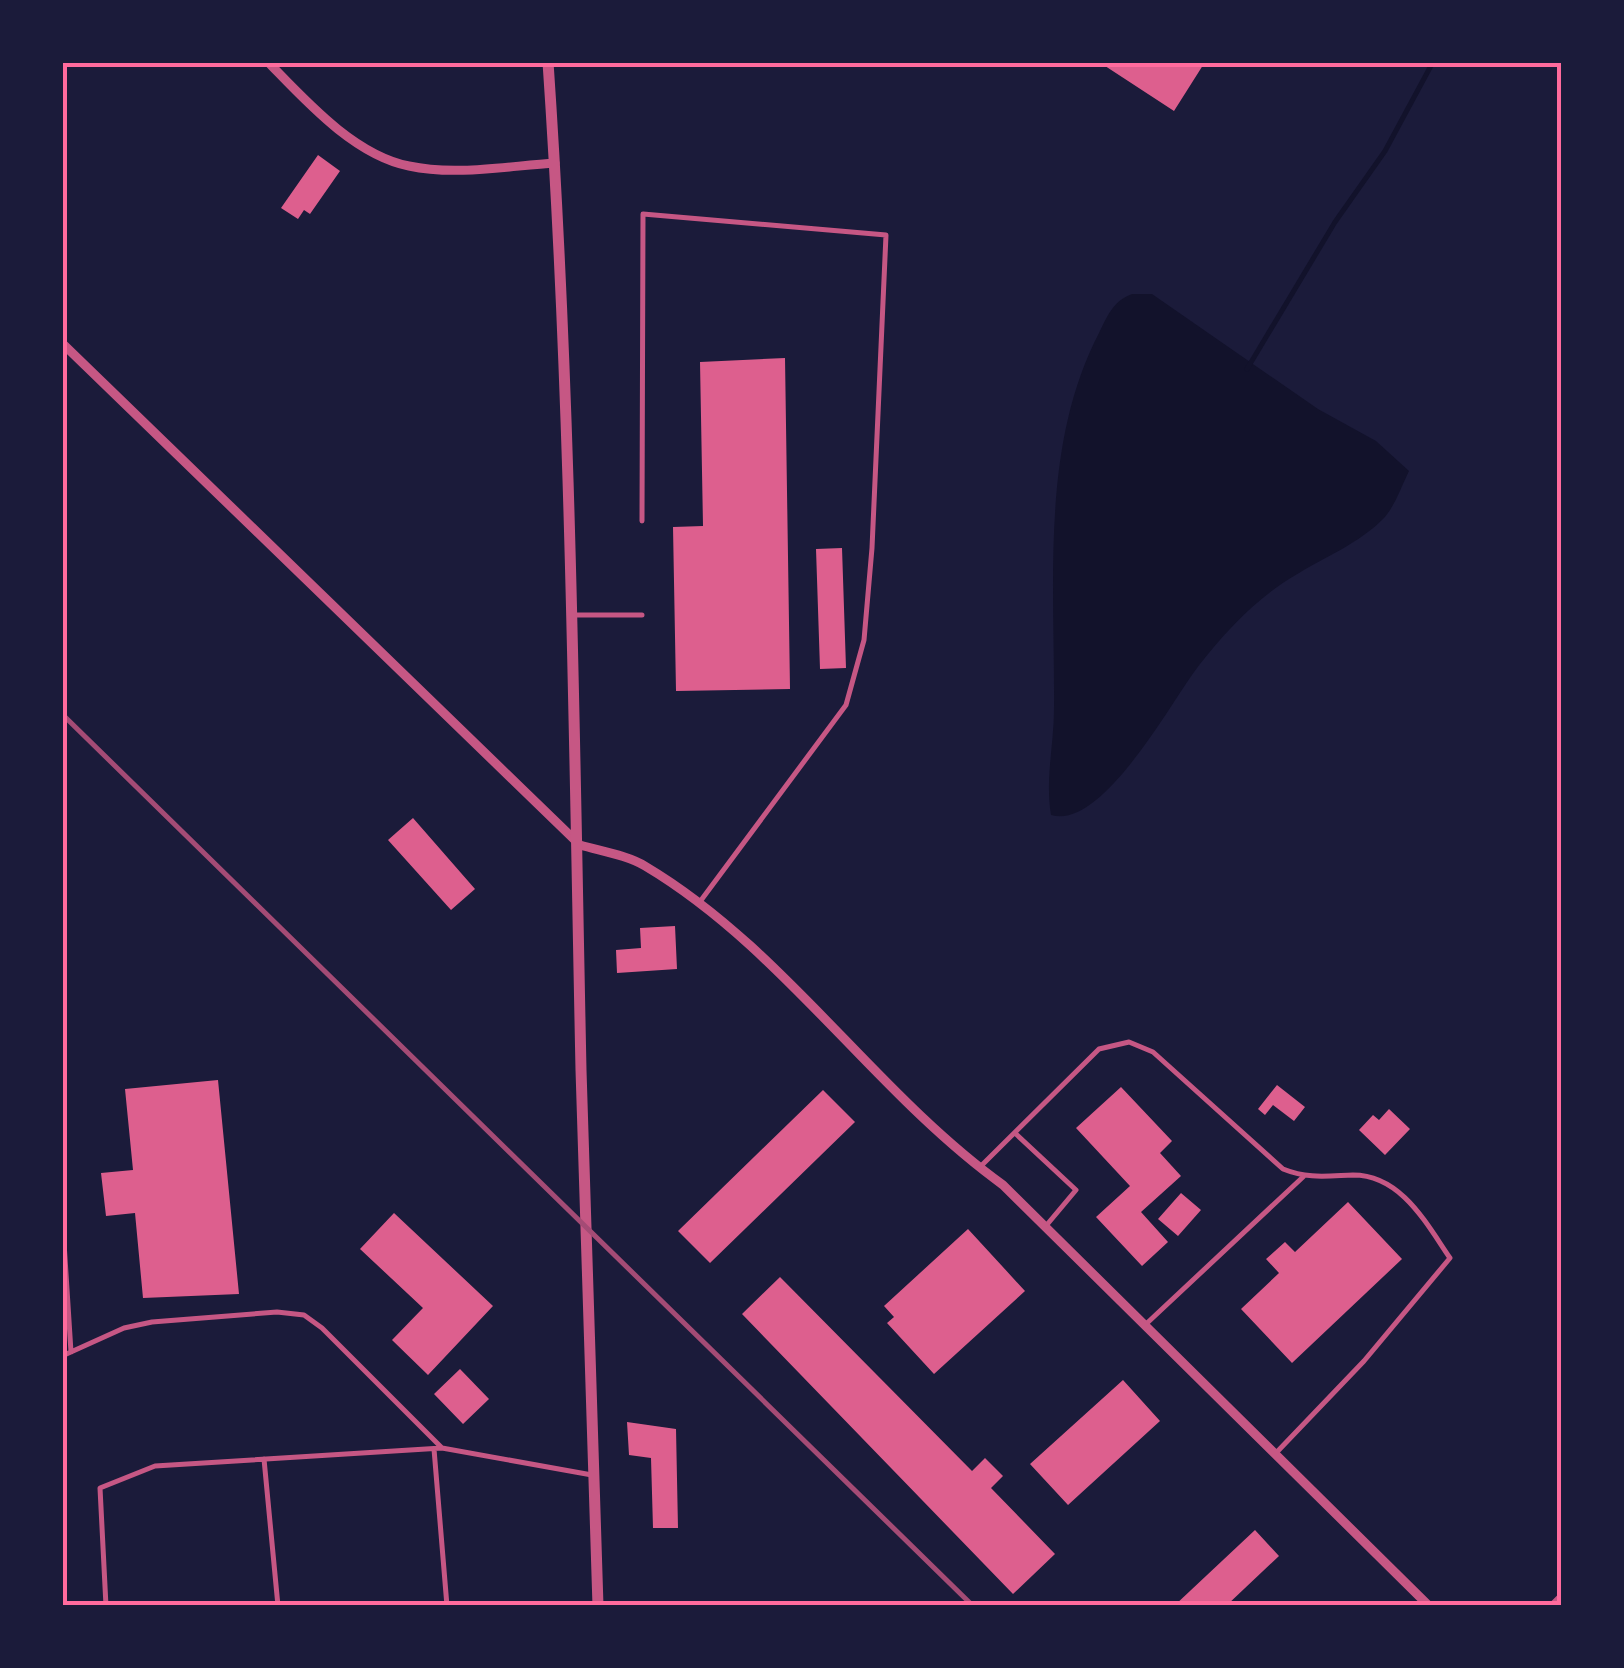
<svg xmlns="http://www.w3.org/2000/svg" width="1624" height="1668" viewBox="0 0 1624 1668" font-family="'IBM Plex Sans',sans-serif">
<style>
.water{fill:#12122b}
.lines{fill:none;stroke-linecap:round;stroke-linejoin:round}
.stream{stroke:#12122b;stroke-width:5}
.building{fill:#dd5f8e}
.service{stroke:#c65784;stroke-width:5}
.minor{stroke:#c65784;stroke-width:9}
.tertiary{stroke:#c65784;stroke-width:11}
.rail{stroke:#a44b75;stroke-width:5}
.neatline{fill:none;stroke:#ff6b9d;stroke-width:4}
</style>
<rect width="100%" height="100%" fill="#1b1b3a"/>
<path class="water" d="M1132 294H1152L1318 409 1376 441 1409 471C1402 485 1395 506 1384 518 1360 543 1323 558 1294 576 1257 598 1227 630 1200 664 1173 698 1103 831 1051 815 1045 778 1054 745 1054 709 1055 585 1040 446 1099 333 1108 315 1113 301 1132 294Z"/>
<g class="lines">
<path class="stream" d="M1247 369 1335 222 1385 151 1433 62"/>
</g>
<path class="building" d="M1099 62H1205L1174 111Z
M318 155 340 171 310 214 304 210 298 219 281 208Z
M785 358 790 689 676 691 673 527 703 526 700 362Z
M842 548 846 668 820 669 816 549Z
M413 818 475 889 451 910 388 840Z
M675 926 677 969 617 973 616 950 641 948 640 928Z
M218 1080 239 1294 143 1298 135 1213 106 1216 101 1173 133 1170 125 1089Z
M1277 1085 1305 1107 1294 1121 1273 1105 1265 1115 1258 1109Z
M1121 1087 1172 1141 1160 1153 1181 1176 1141 1212 1168 1242 1142 1266 1096 1217 1130 1186 1076 1128Z
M823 1090 855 1122 710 1263 678 1231Z
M1389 1109 1410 1129 1385 1155 1359 1130 1373 1115 1379 1120Z
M1181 1193 1201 1210 1178 1236 1158 1219Z
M1348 1202 1402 1259 1292 1363 1241 1309 1279 1273 1266 1259 1285 1242 1295 1252Z
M394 1213 493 1306 428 1375 392 1340 423 1308 360 1249Z
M968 1229 1025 1291 934 1374 887 1323 894 1317 884 1306Z
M780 1277 972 1471 985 1458 1003 1476 991 1488 1055 1554 1013 1594 742 1314Z
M460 1369 489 1399 463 1424 434 1394Z
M1123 1380 1160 1421 1068 1505 1030 1464Z
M627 1422 676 1429 678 1528H653L651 1458 629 1455Z
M1255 1530 1279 1556 1226 1606H1174Z"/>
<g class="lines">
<path class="service" d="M642 521 643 214 886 235 872 548 864 640 846 705 699 903
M575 615H642
M1016 1134 1076 1190 1045 1227
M981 1166 1099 1049 1129 1042 1153 1052 1283 1169C1308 1179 1326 1176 1353 1175 1401 1175 1426 1223 1450 1258L1364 1361 1275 1454
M62 1211 71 1352
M1145 1325 1303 1177
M62 1356 124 1328 152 1322 277 1312 304 1315 322 1328 442 1448
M434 1449 447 1606
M264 1459 278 1606
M106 1606 100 1488 155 1466 442 1448 592 1475"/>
<path class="minor" d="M268 62C306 101 354 155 409 166 455 176 508 166 555 163
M62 343 580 845C600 851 627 855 645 866 783 948 874 1092 1003 1185L1429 1606
M1553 1606 1562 1597"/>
<path class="tertiary" d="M548 62C571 398 574 734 581 1070 585 1249 594 1427 598 1606"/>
<path class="rail" d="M62 714 973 1606"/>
</g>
<rect width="1624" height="1668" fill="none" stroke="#1b1b3a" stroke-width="130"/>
<rect x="65" y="65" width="1494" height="1538" class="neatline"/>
</svg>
